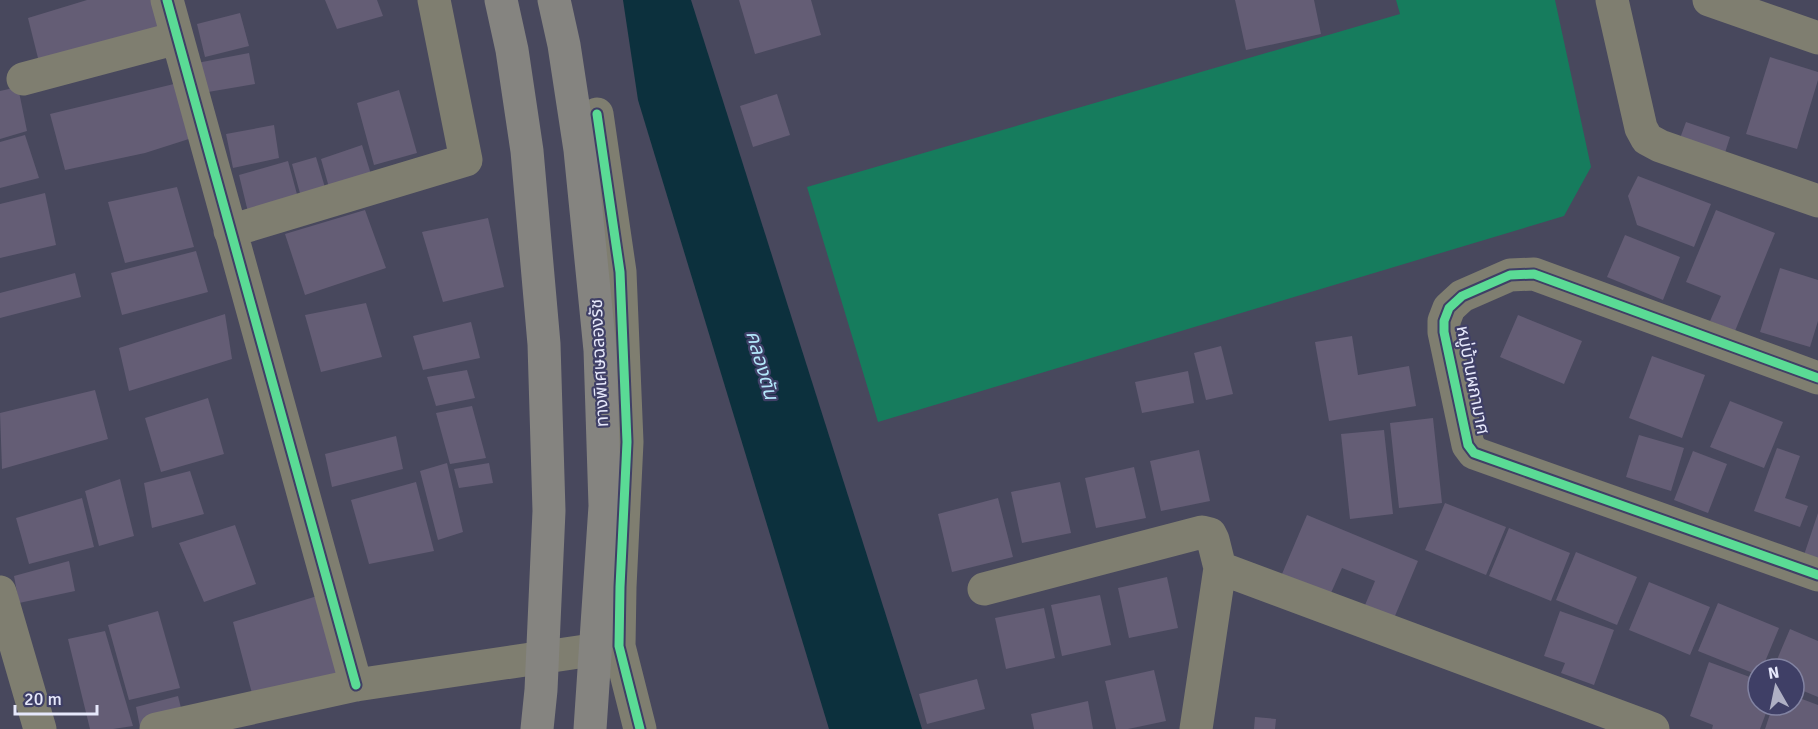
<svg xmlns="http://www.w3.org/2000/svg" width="1818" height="729" viewBox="0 0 1818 729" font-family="Signika,'Noto Sans Thai',sans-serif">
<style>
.green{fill:#167c5d}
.water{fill:#0c303d}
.building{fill:#645d75}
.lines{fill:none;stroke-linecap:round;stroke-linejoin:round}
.minor{stroke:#7f7e70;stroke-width:33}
.motorway{stroke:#858480;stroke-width:33}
.cycleway-casing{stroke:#3f3f66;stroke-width:13}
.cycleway{stroke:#5adb95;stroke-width:9}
.labels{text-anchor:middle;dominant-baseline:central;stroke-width:4.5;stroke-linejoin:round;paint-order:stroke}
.street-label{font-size:18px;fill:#e6e8fb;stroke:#3f3f66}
.water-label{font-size:20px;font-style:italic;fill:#b2e6f9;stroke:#3f3f66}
</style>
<rect width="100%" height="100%" fill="#48485d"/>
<path class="green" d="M1396 0H1555L1591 167 1564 216 878 422 807 187 1400 14Z"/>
<path class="water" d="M623 0H691L922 729H829L638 100Z"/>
<path class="building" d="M87 0H153L163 35 41 70 28 18Z
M325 0H377L383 16 337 29Z
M739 0H811L821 35 755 54Z
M1235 0H1314L1321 34 1246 50Z
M240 13 249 46 205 57 197 24Z
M249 53 255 84 208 92 197 63Z
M1770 57 1818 72V80L1797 149 1746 134Z
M178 83 192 138 145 153 65 170 50 114Z
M18 87 27 131 0 139V91Z
M399 90 417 153 374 165 357 103Z
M777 94 790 135 753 147 740 106Z
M1686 122 1730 137 1724 156 1679 141Z
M274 125 279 158 233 168 226 134Z
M25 135 39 178 0 188V142Z
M362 145 373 181 330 191 321 159Z
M316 157 326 191 301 197 292 164Z
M288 161 298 198 248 212 239 175Z
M1638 176 1711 204 1694 247 1637 225 1628 196Z
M177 187 194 247 125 263 108 202Z
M45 193 56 245 0 258V204Z
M365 210 386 268 305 295 285 234Z
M1716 210 1775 233 1735 331 1710 321 1721 296 1686 282Z
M488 218 504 287 443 302 422 232Z
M1625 235 1680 257 1663 300 1607 277Z
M196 251 208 292 122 315 111 273Z
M1780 268 1818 280V321L1810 347 1760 332Z
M75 273 81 297 0 318V293Z
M366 303 382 357 321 372 305 315Z
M225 314 232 359 129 391 119 348Z
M1518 315 1582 341 1564 384 1500 357Z
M471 322 480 358 423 370 413 336Z
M1352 336 1358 375 1409 366 1416 406 1329 421 1315 342Z
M1221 346 1233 394 1206 400 1194 353Z
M1652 356 1705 375 1682 438 1629 418Z
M467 370 475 398 436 406 427 377Z
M1188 371 1194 403 1142 413 1135 382Z
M95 390 108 439 2 469 0 413Z
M208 398 224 454 161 472 145 418Z
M1730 401 1783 422 1764 468 1710 447Z
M472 406 486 458 450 464 436 413Z
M1433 418 1442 503 1399 508 1390 423Z
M1384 430 1393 514 1350 519 1341 434Z
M1639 435 1684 448 1671 491 1626 477Z
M396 436 403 469 332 487 325 454Z
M1777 448 1800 456 1785 498 1808 506 1800 527 1754 511Z
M1199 450 1210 501 1161 511 1150 461Z
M1693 451 1727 464 1708 513 1674 500Z
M447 463 463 532 438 540 420 471Z
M489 463 493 483 459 488 454 469Z
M1134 467 1146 518 1096 528 1085 478Z
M190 471 204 514 152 528 144 483Z
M120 479 134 536 99 546 85 491Z
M416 482 434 551 369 564 351 500Z
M1060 482 1071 533 1022 543 1011 492Z
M82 498 94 547 29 564 16 518Z
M998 498 1013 557 952 572 938 514Z
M1445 503 1506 527 1486 575 1425 550Z
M1818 513V563L1803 558Z
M1307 515 1418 561 1392 623 1363 610 1375 581 1342 568 1327 602 1279 581Z
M235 525 256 584 204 602 179 543Z
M1509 528 1570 553 1551 601 1489 576Z
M1576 552 1637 577 1617 625 1556 600Z
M69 561 75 591 19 603 14 576Z
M1167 577 1178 628 1129 638 1118 588Z
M1649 582 1710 607 1690 655 1629 630Z
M327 593 347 681 254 701 233 622Z
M1100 595 1111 645 1062 656 1051 605Z
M1718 603 1779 628 1762 669H1758V675L1698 651Z
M1044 608 1055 658 1006 669 995 618Z
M158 611 180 688 129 700 108 625Z
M1560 611 1614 630 1594 685 1561 673 1565 663 1544 656Z
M1790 629 1818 641V697L1794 687V669H1773Z
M105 631 133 726 113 729H90L68 639Z
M1709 662 1758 680V705H1769L1760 729H1712L1713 725 1690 716Z
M1154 670 1166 721 1128 729H1116L1105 681Z
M977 679 985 709 927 724 919 694Z
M178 696 184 720 140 727 136 707Z
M1794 696 1818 705V729H1765L1773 705H1794Z
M1088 701 1093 729H1034L1031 714Z
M1255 717 1276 719 1275 729H1254Z"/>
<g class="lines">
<path class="minor" d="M167 0 356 685
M1612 0 1641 128 1647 139 1660 146 1818 201
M1709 0 1818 38
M23 79 177 38
M597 114 620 272 627 442 620 587 619 646 640 729
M230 231 466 160 434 0
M1818 378 1534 274 1510 275 1462 296 1449 308 1444 321V332L1468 445 1474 453 1818 575
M1220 568 1653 729
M984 589 1202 532 1210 534 1213 540 1220 568 1196 729
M0 592 40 729
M156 729 356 685 619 646"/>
<path class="motorway" d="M501 0 512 50 527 151 544 344 549 511 541 690 537 729
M554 0 564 45 580 150 600 350 605 506 590 729"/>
<defs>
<path id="cycleway" d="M167 0 356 685
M597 114 620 272 627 442 620 587 619 646 640 729
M1818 378 1534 274 1510 275 1462 296 1449 308 1444 321V332L1468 445 1474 453 1818 575"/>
</defs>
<use href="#cycleway" class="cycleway-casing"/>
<use href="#cycleway" class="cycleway"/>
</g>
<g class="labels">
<g class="street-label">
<text transform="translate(599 363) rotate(-93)">ทางพิเศษฉลองรัช</text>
<text transform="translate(1473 380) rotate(79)">หมู่บ้านผกามาศ</text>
</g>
<g class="water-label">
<text transform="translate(762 365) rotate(74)">คลองตัน</text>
</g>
</g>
<g transform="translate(1776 687) rotate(351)"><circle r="28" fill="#3f3f66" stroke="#8283a2" stroke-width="1.5"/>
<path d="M0-4.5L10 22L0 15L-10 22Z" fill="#afb0c4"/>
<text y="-9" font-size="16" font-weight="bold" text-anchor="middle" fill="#e6e8fb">N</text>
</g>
<path d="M15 705v9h82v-9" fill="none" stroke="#e6e8fb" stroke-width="3"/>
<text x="24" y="705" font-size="18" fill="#e6e8fb" stroke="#3f3f66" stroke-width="4.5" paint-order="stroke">20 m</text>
</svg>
